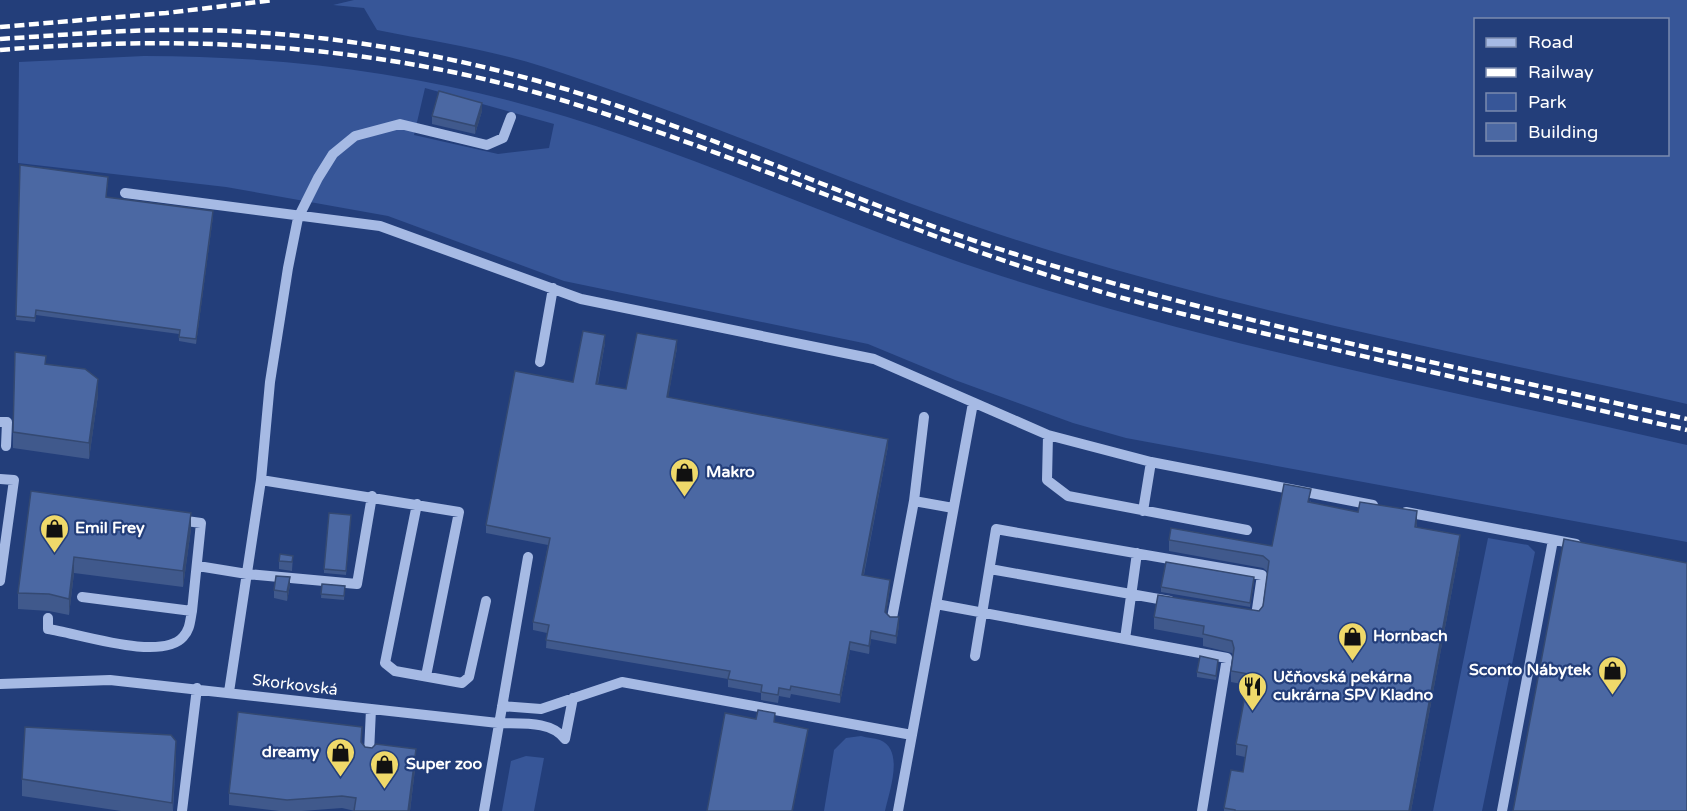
<svg xmlns="http://www.w3.org/2000/svg" width="1687" height="811" viewBox="0 0 1687 811" font-family="'Varela Round',sans-serif">
<style>
.green{fill:#375698;fill-rule:evenodd}
.lines{fill:none;stroke-linecap:round;stroke-linejoin:round}
.minor{stroke:#a6bae4;stroke-width:10}
.rail{stroke:#fff;stroke-width:4.5;stroke-dasharray:10 4.5;stroke-linecap:butt}
.wall{fill:#40598c}
.shaded-wall{fill:#344972}
.building{fill:#4b68a3;stroke:#344972;stroke-width:1.5}
.labels{text-anchor:middle;dominant-baseline:central;stroke-width:4.5;stroke-linejoin:round;paint-order:stroke}
.poi-label{font-size:16px;font-weight:bold;fill:#fff;stroke:#233e7a;text-anchor:start}
.street-label{font-size:16px;fill:#fff;stroke:#233e7a}
</style>
<rect width="100%" height="100%" fill="#233e7a"/>
<path class="green" d="M354 0H1687V404C1457 352 1219 307 995 233 843 183 697 116 544 67 490 50 433 41 377 30L364 8 333 5ZM1476 20H1668V154H1476Z
M144 56C310 56 467 80 625 136 746 178 864 231 986 271 1215 346 1453 391 1687 445V542L1126 438 1073 423 955 380 868 344 564 281 388 216 226 187 18 163 19 62ZM425 88 554 124 549 148 498 154 414 135Z
M1488 538 1528 545 1535 552 1482 811H1433Z
M861 736C867 738 874 738 880 740 905 750 889 792 885 811H824L834 750 846 738Z
M526 756 544 758 534 811H502L511 761Z"/>
<g class="lines">
<path class="minor" d="M125 193 380 226 581 299 874 359 1048 435 1151 462 1373 505
M540 362 553 288
M0 422H7L6 446
M1048 435 1047 480 1068 496 1247 530
M0 479 14 480 0 581
M261 480 459 512 426 676
M914 501 953 508
M417 504 385 663 395 671 462 683 469 677 486 601
M1143 511 1151 462
M1406 512 1576 544
M198 566 247 574 357 584 372 496
M990 569 1170 601
M82 597 192 611 201 523 179 520
M936 604 1227 658 1202 811
M48 618V629C77 633 161 662 183 637 190 630 190 621 192 611
M892 618 914 501 924 417
M1125 639 1137 553
M975 656 996 529 1262 575 1256 616 1247 615
M0 684 110 680 498 723C520 724 551 720 565 739
M229 692 261 480 270 382 288 268 298 218 318 178 333 154 355 136 400 124 487 145 503 138 511 117
M502 706 541 709 622 682 912 735
M565 739 573 698
M369 753 371 709
M182 811 197 688
M484 811 528 557
M898 811 973 403
M1502 811 1553 540"/>
<path class="rail" d="M0 27 166 13 274 0
M0 39C64 35 128 29 192 30 308 31 426 50 538 81 701 127 854 204 1015 254 1235 323 1462 368 1687 419
M0 50C182 35 361 43 538 93 717 145 887 225 1066 281 1160 311 1258 332 1354 354 1465 380 1576 405 1687 430"/>
</g>
<path class="wall" d="M482 111 475 134 432 124V116Z
M20 165 108 181 106 197 213 216 196 344 179 341V334L36 315 35 322 16 320Z
M605 343 598 384 626 389 677 348 668 397 888 446 864 575 890 588 886 613 899 625 896 644 871 639 869 654 850 650 840 703 791 694 790 698 779 696 778 703 761 700V693L728 687V679L546 648 547 633 533 630V622L548 545 486 533V525L573 382Z
M46 364 98 395 89 459 13 448V432Z
M31 491 191 529 183 587 74 573 69 615 49 611 18 609V593Z
M1311 500 1310 503 1417 523V527L1460 547 1411 811H1224V808L1243 772 1245 757 1236 755V744L1247 685 1231 682V671L1233 655 1232 653 1203 646V638L1154 629V617L1259 611 1263 606 1268 572 1263 568 1169 551V540L1272 546Z
M351 515 346 575 324 573V569Z
M293 556 292 571 279 569V561Z
M1254 581 1250 607 1161 592V587Z
M322 584 345 586 344 600 321 598Z
M290 585 287 601 274 598V590Z
M1218 664 1216 680 1197 677V672Z
M362 743 365 747 416 761 410 811H355L342 808 302 811H279L229 805V793Z
M176 757 173 811H121L22 796V779Z"/>
<path class="shaded-wall" d="M482 103V111L475 134V126Z
M213 211V216L196 344V339Z
M605 335V343L596 392V384Z
M677 340V348L667 405V397Z
M98 379V395L89 459V443Z
M888 439V446L862 583V575Z
M1417 511V523L1415 538V527Z
M191 513V529L183 587V571Z
M1460 535V547L1411 811H1409Z
M74 557V573L69 615V599Z
M290 577V585L287 601V592Z
M890 580V588L885 620V612Z
M899 617V625L896 644V636Z
M871 631V639L869 654V646Z
M850 642V650L840 703V695Z
M808 729V733L793 811H792Z
M176 741V757L172 811V803Z
M416 749V761L410 811H408Z"/>
<path class="building" d="M439 91 482 103 475 126 432 116Z
M20 165 108 177 106 197 213 211 196 339 179 337 180 330 36 310 35 318 16 316Z
M583 331 605 335 596 384 626 389 637 333 677 340 667 397 888 439 862 575 890 580 885 612 890 617H899L896 636 871 631 869 646 850 642 840 695 791 686 790 690 779 688 778 695 761 692 762 685 728 679 730 671 546 640 549 625 533 622 550 538 486 525 515 371 573 382Z
M15 352 46 356 45 364 85 369 98 379 89 443 13 432Z
M1284 484 1311 489 1308 502 1358 512 1360 502 1417 511 1415 527 1460 535 1409 811H1235V810L1224 808 1231 770 1243 772 1247 746 1236 744 1249 674 1231 671 1234 648 1232 641 1203 634 1204 626 1154 617 1158 595 1259 611 1263 606 1269 561 1263 556 1169 540 1171 528 1272 546Z
M31 491 191 513 183 571 74 557 69 599 49 594 18 593Z
M329 513 351 515 346 571 324 569Z
M1564 539 1687 563V811H1513Z
M280 554 293 556 292 562 279 561Z
M1166 562 1254 577 1250 603 1161 587Z
M276 576 290 577 287 592 274 590Z
M322 584 345 586 344 596 321 594Z
M1200 656 1218 660 1216 676 1197 672Z
M758 710 775 713 774 722 808 729 792 811H707L725 713 756 719Z
M238 712 362 727 361 742 365 747 372 748 376 744 416 749 408 811H354L356 798 342 796 287 800 229 793Z
M25 727 171 735 176 741 172 803 22 779Z"/>
<defs>
<symbol id="shop-pin" viewBox="-11 -11 22 30"><path d="M0 17L-7.5 6A9.5 9.5 0 1 1 7.5 6Z" fill="#efd96a" stroke="#233e7a"/><path d="M-5-2.5h2.3a2.7 3.5 0 0 1 5.4 0H5L5.5 6h-11ZM-1.5-2.5h3a1.5 2.3 0 0 0-3 0Z" fill="#111"/></symbol>
<symbol id="restaurant-pin" viewBox="-11 -11 22 30"><path d="M0 17L-7.5 6A9.5 9.5 0 1 1 7.5 6Z" fill="#efd96a" stroke="#233e7a"/><path d="M-5-6h1v4h1v-4h1v4h1v-4h1v5L-1.5 .5V6h-2V.5L-5-1ZM5-6V6H3V1.5H1.5Q1.5-4 5-6Z" fill="#111"/></symbol>
</defs>
<g fill-rule="evenodd">
<use href="#shop-pin" x="668" y="456" width="33" height="45"/>
<use href="#shop-pin" x="38" y="512" width="33" height="45"/>
<use href="#shop-pin" x="1336" y="620" width="33" height="45"/>
<use href="#shop-pin" x="1596" y="654" width="33" height="45"/>
<use href="#restaurant-pin" x="1236" y="670" width="33" height="45"/>
<use href="#shop-pin" x="324" y="736" width="33" height="45"/>
<use href="#shop-pin" x="368" y="748" width="33" height="45"/>
</g>
<g class="labels">
<g class="poi-label">
<text x="706" y="472">Makro</text>
<text x="75" y="528">Emil Frey</text>
<text x="1373" y="636">Hornbach</text>
<text x="1591" y="670" text-anchor="end">Sconto Nábytek</text>
<text x="1273" y="677">Učňovská pekárna<tspan x="1273" dy="18">cukrárna SPV Kladno</tspan></text>
<text x="319" y="752" text-anchor="end">dreamy</text>
<text x="406" y="764">Super zoo</text>
</g>
<g class="street-label">
<text transform="translate(295 685) rotate(7)">Skorkovská</text>
</g>
</g>
<rect x="1474" y="18" width="195" height="138" fill="#233e7a" stroke="#7b8baf" stroke-width="1.5"/>
<rect x="1486" y="38" width="30" height="9" fill="#a6bae4" stroke="#7b8baf" stroke-width="1.5"/>
<text x="1528" y="48" font-size="18" fill="#ffffff">Road</text>
<rect x="1486" y="68" width="30" height="9" fill="#ffffff" stroke="#7b8baf" stroke-width="1.5"/>
<text x="1528" y="78" font-size="18" fill="#ffffff">Railway</text>
<rect x="1486" y="93" width="30" height="18" fill="#375698" stroke="#7b8baf" stroke-width="1.5"/>
<text x="1528" y="108" font-size="18" fill="#ffffff">Park</text>
<rect x="1486" y="123" width="30" height="18" fill="#4b68a3" stroke="#7b8baf" stroke-width="1.5"/>
<text x="1528" y="138" font-size="18" fill="#ffffff">Building</text>
</svg>
